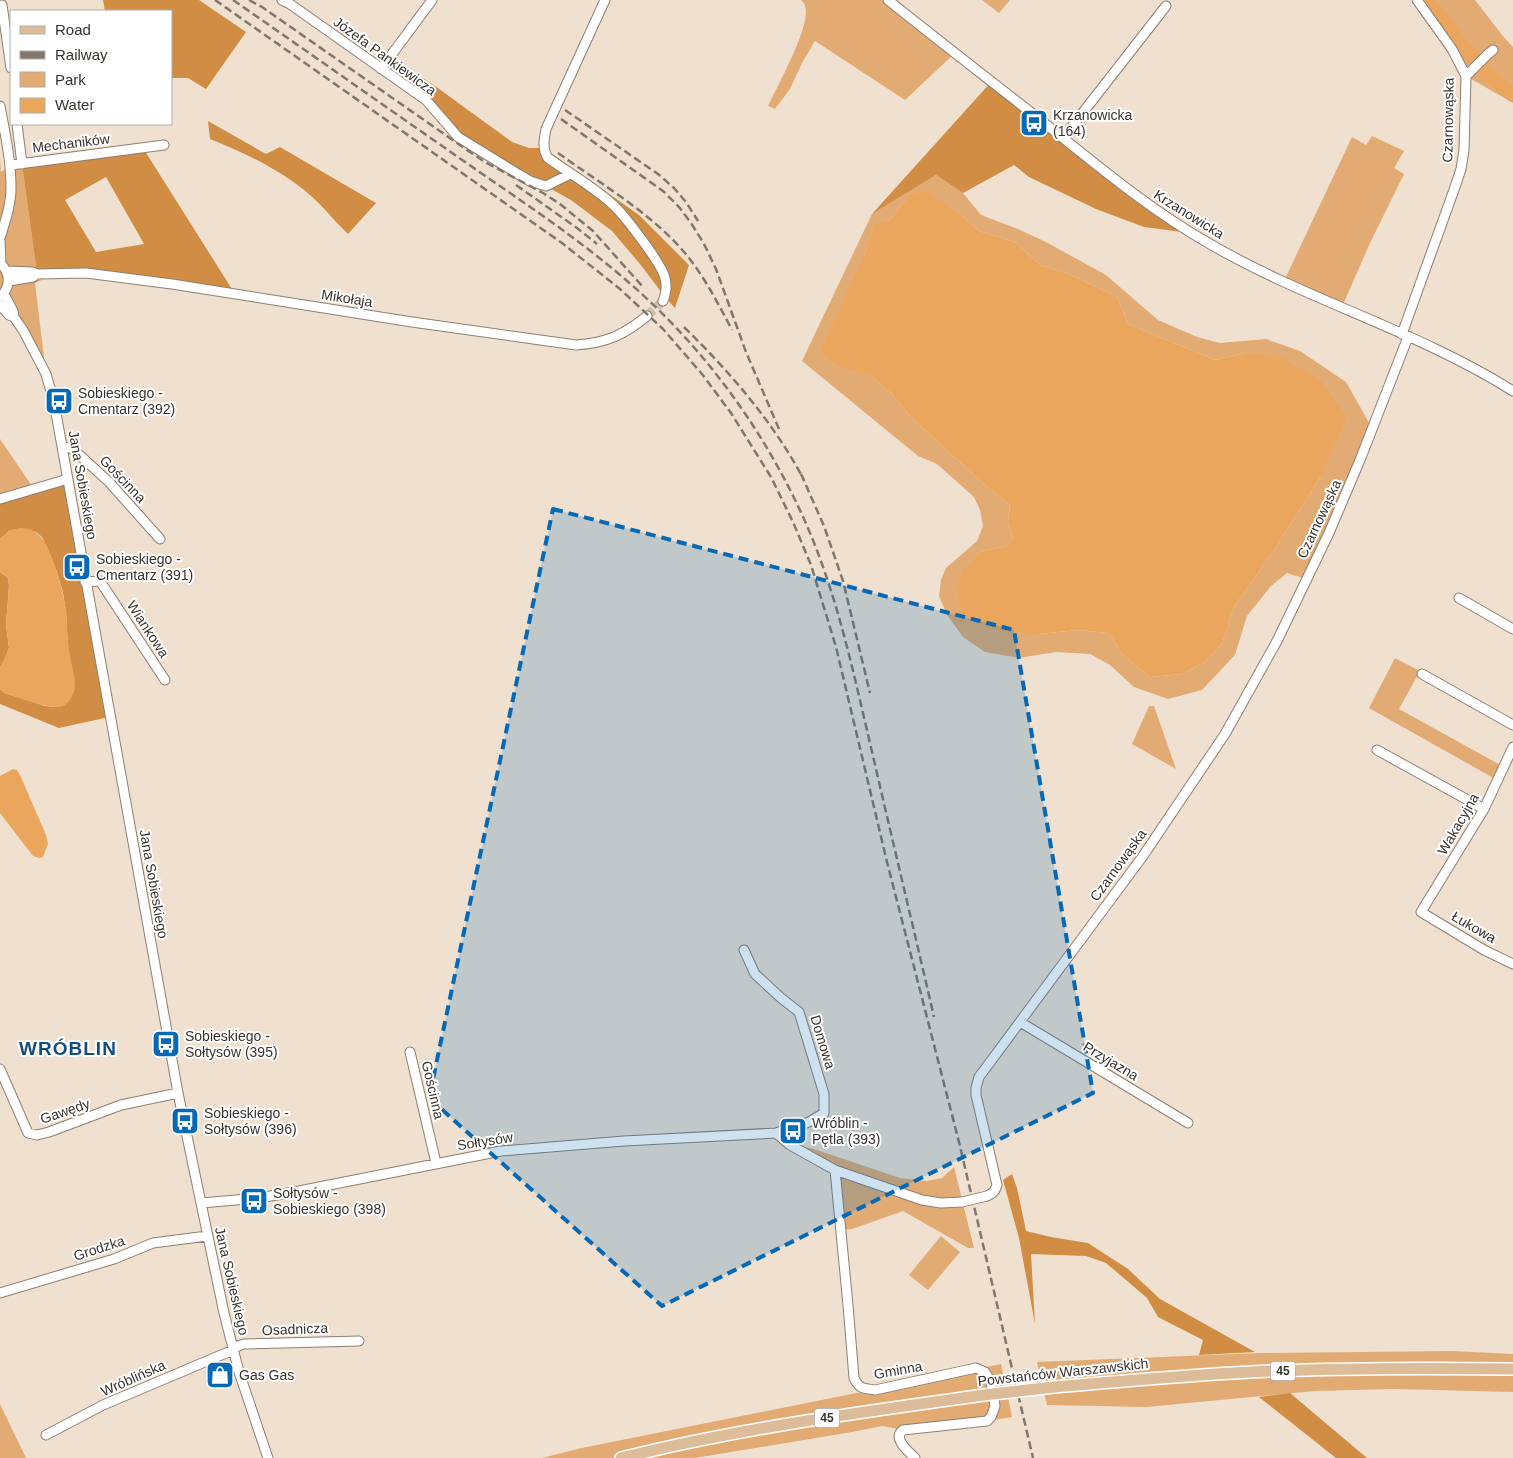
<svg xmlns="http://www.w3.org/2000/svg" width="1513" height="1458" viewBox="0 0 1513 1458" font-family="Arial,sans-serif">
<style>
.green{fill:#e2ab74;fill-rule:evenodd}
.forest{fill:#d08d43;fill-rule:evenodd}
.water{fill:#eaa65c}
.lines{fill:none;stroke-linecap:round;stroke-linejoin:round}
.river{stroke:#eaa65c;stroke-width:14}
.minor-tunnel{stroke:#cbbdaf;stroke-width:9;stroke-dasharray:9 4.5;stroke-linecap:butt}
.minor-casing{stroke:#8e7f71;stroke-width:11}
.major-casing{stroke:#fff;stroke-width:14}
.minor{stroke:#fff;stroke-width:9}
.major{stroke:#ddbc9a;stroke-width:11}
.rail{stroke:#81776d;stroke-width:2.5;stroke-dasharray:8 4;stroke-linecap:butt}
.minor-bridge-casing{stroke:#8e7f71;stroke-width:11;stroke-linecap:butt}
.major-bridge-casing{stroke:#fff;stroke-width:14;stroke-linecap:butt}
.minor-bridge{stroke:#fff;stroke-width:9}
.major-bridge{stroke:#ddbc9a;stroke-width:11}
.marked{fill:#0569b6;fill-opacity:0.2;stroke:#0569b6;stroke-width:4;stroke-dasharray:10 6;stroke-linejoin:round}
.labels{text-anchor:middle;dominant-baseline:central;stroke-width:4;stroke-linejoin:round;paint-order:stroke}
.shield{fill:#fff;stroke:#74706c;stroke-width:1}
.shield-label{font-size:12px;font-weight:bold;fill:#39332d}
.street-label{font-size:14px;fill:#39332d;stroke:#fff}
.poi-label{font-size:14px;fill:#39332d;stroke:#fff;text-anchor:start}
.district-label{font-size:19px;font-weight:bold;letter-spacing:1px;fill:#154c7d;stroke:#fff}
</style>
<rect width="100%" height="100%" fill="#f0e0d0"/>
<path class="green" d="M801 0H888L955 53 905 100 815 41 802 63 790 89 775 109 768 106C777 87 812 24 805 6 805 4 802 1 801 0Z
M982 0H1010L999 13Z
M1417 0H1475L1502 35 1513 47V103L1466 76Z
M1372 136 1404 151 1394 168 1404 174 1370 243 1342 307 1284 281 1352 137 1366 145Z
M0 159 1 172 11 165 22 164 37 274 35 281 44 279 35 283 46 374 23 330 0 299Z
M936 175 963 193 981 215 1018 229 1046 242 1106 275 1158 320 1197 337 1220 343 1266 339 1300 351 1346 382 1372 428 1303 578 1287 573 1271 586 1247 616 1235 655 1202 690 1168 699 1134 687 1110 665 1090 654 1056 652 1019 658 985 652 963 637 947 615 939 596 941 580 946 568 977 541 983 526 980 510 974 497 937 464 918 456 802 361 872 214ZM910 194 961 215 979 231 1015 242 1040 265 1069 274 1117 297 1128 324 1215 360 1246 353 1321 476 1272 553 1234 607 1222 644 1205 662 1182 674 1150 677 1123 655 1109 633 1078 630 1039 634 981 552 1007 546 1013 538 1008 522 1010 505 985 485 910 416 892 394 871 376 864 256 874 226 890 220Z
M0 439 34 489 0 499Z
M1395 658 1420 671 1399 709 1504 767 1497 780 1369 708Z
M1149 706H1154L1176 769 1132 744Z
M790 1145 811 1148 900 1178 927 1181 942 1178 954 1167 974 1248H968L903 1211 852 1229 841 1230 835 1170Z
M941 1236 960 1252 928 1290 909 1275Z
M1452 1351 1513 1354V1392L1395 1389 1314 1391 1147 1407 1047 1405 1037 1362 1260 1353Z
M1001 1364 1012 1417 987 1421 903 1430 882 1426 852 1432 695 1458H542L582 1448Z
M0 1404 26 1458H0Z"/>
<path class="forest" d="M103 0H199L246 32 206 89 188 78H171V11H105Z
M391 57 435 86 512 142 529 148H544L639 215 689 265 675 308 665 297 640 264 612 231 571 200 458 137 438 115 381 69Z
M992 81 1190 233 1144 227 1096 209 1029 177 1014 165 963 193 936 175 872 214Z
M208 121 266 154 280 147 376 203 348 234C335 222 324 207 310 195 281 170 245 153 210 139Z
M143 148 235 294 94 274H37L22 164ZM106 177 144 244 96 252 65 200Z
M68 479 109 717 59 728 0 704V689L5 693 45 706 56 707 75 686 68 647 66 612 63 593 57 572 50 554 42 537 36 532 10 530 0 539V499Z
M0 572 8 578 9 586 6 625 9 648 5 659 0 667Z
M1012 1174 1017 1188 1026 1231 1051 1237 1088 1243 1128 1269 1160 1299 1255 1352 1199 1355 1203 1340 1158 1317 1147 1298 1106 1263 1086 1256 1031 1254 1035 1324 1019 1238 1003 1180Z
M1290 1393 1367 1458H1336L1259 1397Z"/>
<path class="water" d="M927 191 961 215 979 231 1015 242 1040 265 1069 274 1117 297 1128 324 1215 360 1246 353 1282 358 1320 380 1347 417 1321 476 1272 553 1234 607 1222 644 1205 662 1182 674 1150 677 1123 655 1109 633 1078 630 1039 634 993 630 961 613 957 588 962 571 981 552 1007 546 1013 538 1008 522 1010 505 985 485 910 416 892 394 871 376 838 366 826 357 821 349 864 256 874 225 890 220 910 194Z
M20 528C27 528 35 530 40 536 52 548 64 594 66 611 67 624 67 637 69 650 70 660 76 678 75 687 74 694 69 704 63 706 53 711 17 697 5 693L0 689V667L5 659 9 648 6 625 9 586 8 578 0 572V539L10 530Z
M13 769 17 770 20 775 46 835 48 844 43 857 39 858 33 856 0 813V776Z"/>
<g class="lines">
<path class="river" d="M1425 0 1450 27 1458 41 1486 73 1513 95"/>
<path class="minor-tunnel" d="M647 316 663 301"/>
<defs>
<path id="minor" d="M282 0 290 4 426 100 458 137 518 174 530 181 546 186 570 174
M605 0 546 129C544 139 542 149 548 158 569 173 592 186 611 203 623 213 662 264 665 278 667 285 666 295 663 301
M888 0C939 41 991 81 1043 122 1097 165 1150 210 1210 244 1308 301 1418 331 1513 391
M2 5 11 68
M381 69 432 0
M1466 76 1488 54 1493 50
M0 106C5 133 11 160 11 188 11 205 5 222 0 238
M17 124 22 164
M1063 138 1166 6
M11 165 164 145
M0 241 1 263
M0 263C11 273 11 287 0 297
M7 271 32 272 37 274 86 273 172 284 412 322 576 345C606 343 624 335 647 316
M9 281 33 277 37 274
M4 294 13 311 14 317
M0 305 9 315 14 317 23 330 46 374 54 402 178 1093 224 1313 239 1372 268 1458
M1402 334 1455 187 1461 169 1464 150 1466 76 1452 49 1417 0
M62 446 73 449 109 482 160 539
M0 499 68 479
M85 582 100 581 165 680
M1459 598 1513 629
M1422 674 1513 725
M1513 747 1484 809 1421 912 1484 950 1513 964
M1377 750 1484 809
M1020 1022 1188 1123
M410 1052 436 1163
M0 1069 28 1133 37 1135 49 1132 121 1105 178 1093
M776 1133 790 1145 835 1170 922 1200 941 1203 962 1202
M835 1170 848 1305 854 1378C859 1389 863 1388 875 1390L976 1368 985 1372 991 1382 995 1406 991 1417 987 1421 903 1430C892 1438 908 1451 915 1458
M987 1196C993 1193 995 1192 997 1185L976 1095V1088L979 1077 1143 856 1225 734 1277 641 1329 533 1360 460 1408 337
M201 1203 259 1198 299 1191 501 1151 624 1141 776 1133 809 1122 824 1113V1094L799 1012 781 998 755 974 744 950
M0 1293 114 1259 153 1243 207 1236
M46 1435 103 1405 233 1350 238 1346 244 1344 359 1341"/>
<path id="major" d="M1054 1387C1126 1381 1198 1374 1270 1371 1351 1368 1432 1368 1513 1369
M621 1458C740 1428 863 1412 984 1395"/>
</defs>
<use href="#minor" class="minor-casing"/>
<use href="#major" class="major-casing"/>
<use href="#minor" class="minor"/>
<use href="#major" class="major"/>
<path class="rail" d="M215 0 562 243 620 289 663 329 702 374 731 413 771 477 793 522 811 565 836 647 887 862 959 1142 1033 1458
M233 0C308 52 383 105 458 157 515 197 574 235 626 280 702 345 763 428 804 519 838 595 854 676 873 756 893 843 914 930 934 1017
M249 0 262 7 467 150 485 162 543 193 560 204 593 231 643 287
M565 110 658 174 674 188 686 202 698 221
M561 119 663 191 679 207 691 223 704 244 716 269 746 352 779 429
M558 153C601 184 656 216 689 258 706 280 719 305 732 330
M516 185 577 228 597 244
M684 327C730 372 774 423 804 480
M801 474 824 526 843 581 870 693"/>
<defs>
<path id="minor-bridge" d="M962 1202 987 1196"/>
<path id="major-bridge" d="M984 1395 1054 1387"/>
</defs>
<use href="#minor-bridge" class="minor-bridge-casing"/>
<use href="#major-bridge" class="major-bridge-casing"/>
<use href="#minor-bridge" class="minor-bridge"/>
<use href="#major-bridge" class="major-bridge"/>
</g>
<path class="marked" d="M553 509 1014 630 1093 1093 662 1306 429 1098Z"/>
<defs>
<symbol id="bus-square" viewBox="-11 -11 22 22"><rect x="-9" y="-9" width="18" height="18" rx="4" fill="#0569b6" stroke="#fff"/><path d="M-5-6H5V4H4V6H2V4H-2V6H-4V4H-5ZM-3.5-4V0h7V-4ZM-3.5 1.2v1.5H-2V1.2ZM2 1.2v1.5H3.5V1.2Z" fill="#fff"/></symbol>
<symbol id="shop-square" viewBox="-11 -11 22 22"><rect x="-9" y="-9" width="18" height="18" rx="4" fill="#0569b6" stroke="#fff"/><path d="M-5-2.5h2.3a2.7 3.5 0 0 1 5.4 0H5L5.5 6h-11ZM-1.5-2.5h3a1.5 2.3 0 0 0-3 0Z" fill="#fff"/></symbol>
</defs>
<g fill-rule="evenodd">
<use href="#bus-square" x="1018" y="107" width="32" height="32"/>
<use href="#bus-square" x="43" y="385" width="32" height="32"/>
<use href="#bus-square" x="61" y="551" width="32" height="32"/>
<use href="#bus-square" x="150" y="1028" width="32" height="32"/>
<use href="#bus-square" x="169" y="1105" width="32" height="32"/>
<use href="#bus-square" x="777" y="1115" width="32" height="32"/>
<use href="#bus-square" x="238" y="1185" width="32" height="32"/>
<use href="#shop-square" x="204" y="1359" width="32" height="32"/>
</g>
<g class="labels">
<g class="shield">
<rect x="1270.5" y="1361.5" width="25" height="19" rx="4"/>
<rect x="814.5" y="1408.5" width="25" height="19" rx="4"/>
</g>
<g class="shield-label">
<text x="1283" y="1371">45</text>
<text x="827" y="1418">45</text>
</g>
<g class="street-label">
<text transform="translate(385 56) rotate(36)">Józefa Pankiewicza</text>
<text transform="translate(1448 120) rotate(-89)">Czarnowąska</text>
<text transform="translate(71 143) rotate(-7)">Mechaników</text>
<text transform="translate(1189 214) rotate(32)">Krzanowicka</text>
<text transform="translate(347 298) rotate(9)">Mikołaja</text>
<text transform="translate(123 479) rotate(46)">Gościnna</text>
<text transform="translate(83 485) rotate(80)">Jana Sobieskiego</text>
<text transform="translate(1319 519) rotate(-65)">Czarnowąska</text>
<text transform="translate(148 629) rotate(57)">Wiankowa</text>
<text transform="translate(1458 824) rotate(-60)">Wakacyjna</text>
<text transform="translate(1118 865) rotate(-54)">Czarnowąska</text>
<text transform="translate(154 884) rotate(80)">Jana Sobieskiego</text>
<text transform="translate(1474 927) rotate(30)">Łukowa</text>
<text transform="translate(823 1042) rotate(73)">Domowa</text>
<text transform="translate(1111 1061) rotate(31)">Przyjazna</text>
<text transform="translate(433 1090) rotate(77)">Gościnna</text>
<text transform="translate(65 1111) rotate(-19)">Gawędy</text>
<text transform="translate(485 1141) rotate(-9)">Sołtysów</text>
<text transform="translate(99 1248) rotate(-18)">Grodzka</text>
<text transform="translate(232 1281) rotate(77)">Jana Sobieskiego</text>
<text transform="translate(295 1329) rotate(-2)">Osadnicza</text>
<text transform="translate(898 1370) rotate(-10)">Gminna</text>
<text transform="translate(1063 1372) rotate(-6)">Powstańców Warszawskich</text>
<text transform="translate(133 1378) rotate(-24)">Wróblińska</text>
</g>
<g class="poi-label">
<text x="1053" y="115">Krzanowicka<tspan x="1053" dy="16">(164)</tspan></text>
<text x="78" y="393">Sobieskiego -<tspan x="78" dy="16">Cmentarz (392)</tspan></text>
<text x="96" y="559">Sobieskiego -<tspan x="96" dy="16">Cmentarz (391)</tspan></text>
<text x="185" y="1036">Sobieskiego -<tspan x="185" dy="16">Sołtysów (395)</tspan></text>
<text x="204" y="1113">Sobieskiego -<tspan x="204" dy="16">Sołtysów (396)</tspan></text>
<text x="812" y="1123">Wróblin -<tspan x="812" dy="16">Pętla (393)</tspan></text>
<text x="273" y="1193">Sołtysów -<tspan x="273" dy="16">Sobieskiego (398)</tspan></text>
<text x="239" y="1375">Gas Gas</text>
</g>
<g class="district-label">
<text x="68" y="1048">WRÓBLIN</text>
</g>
</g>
<rect x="10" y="10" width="162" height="115" fill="#ffffff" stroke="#b0adab"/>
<rect x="20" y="26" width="25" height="8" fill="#ddbc9a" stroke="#b0adab"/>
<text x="55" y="35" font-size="15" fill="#39332d">Road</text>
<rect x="20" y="51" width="25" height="8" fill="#81776d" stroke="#b0adab"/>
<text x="55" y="60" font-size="15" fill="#39332d">Railway</text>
<rect x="20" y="72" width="25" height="15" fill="#e2ab74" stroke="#b0adab"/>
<text x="55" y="85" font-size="15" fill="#39332d">Park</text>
<rect x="20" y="98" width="25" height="15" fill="#eaa65c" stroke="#b0adab"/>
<text x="55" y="110" font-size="15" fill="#39332d">Water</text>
</svg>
